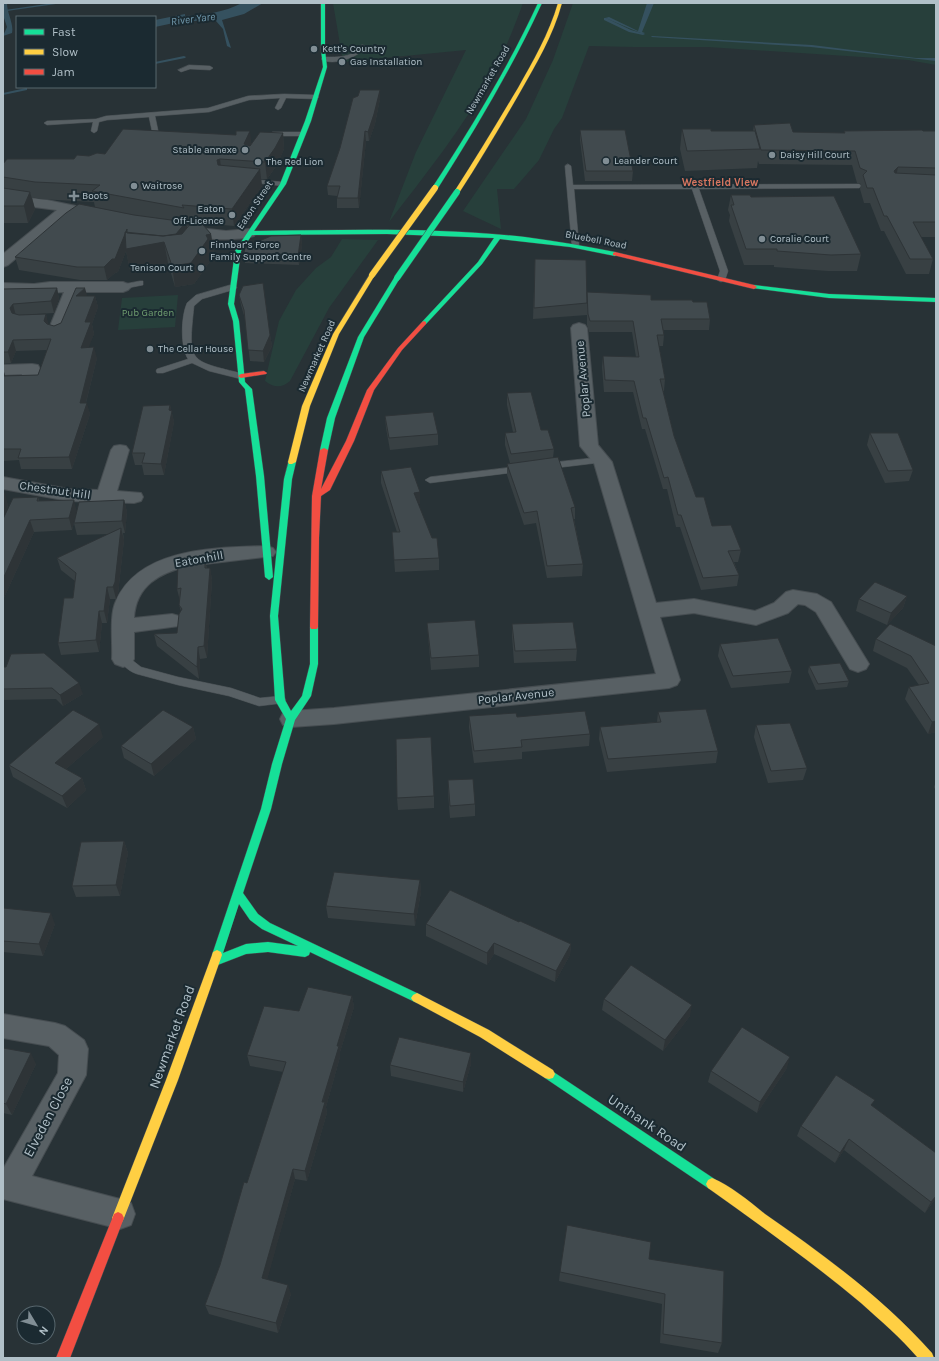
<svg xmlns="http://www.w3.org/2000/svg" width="939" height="1361" viewBox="0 0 939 1361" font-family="Karla,sans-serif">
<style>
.green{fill:#273f3b}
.water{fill:#35515f}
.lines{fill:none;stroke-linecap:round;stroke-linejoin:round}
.stream{fill:#35515f;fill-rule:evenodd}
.lane-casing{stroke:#464d51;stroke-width:1}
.street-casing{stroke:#464d51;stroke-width:2}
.fast-casing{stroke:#464d51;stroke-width:1}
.slow-casing{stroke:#464d51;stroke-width:1}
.jam-casing{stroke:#464d51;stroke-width:1}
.lane{fill:#586064;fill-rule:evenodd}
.street{fill:#586064;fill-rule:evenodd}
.fast{fill:#16e098;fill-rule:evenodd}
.slow{fill:#ffcf43;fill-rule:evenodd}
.jam{fill:#f24e42;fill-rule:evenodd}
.fast-bridge-casing{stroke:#454d51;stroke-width:7;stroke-linecap:butt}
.slow-bridge-casing{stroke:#454d51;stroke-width:7;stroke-linecap:butt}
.fast-bridge{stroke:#16e098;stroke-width:6}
.slow-bridge{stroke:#ffcf43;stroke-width:6}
.wall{fill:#384043;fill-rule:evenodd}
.shaded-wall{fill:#2e3437}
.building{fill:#414a4e;stroke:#2e3437}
.poi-dot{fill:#818e95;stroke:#1b2a31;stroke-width:1.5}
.labels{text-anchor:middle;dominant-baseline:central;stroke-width:4;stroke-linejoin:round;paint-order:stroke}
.far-poi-label{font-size:10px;fill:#b1c0c8;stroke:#1b2a31;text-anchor:start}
.far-street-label{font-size:10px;fill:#b1c0c8;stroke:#1b2a31}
.far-park-label{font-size:10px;fill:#709e70;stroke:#1b2a31}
.far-water-label{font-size:11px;font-style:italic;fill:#7198ab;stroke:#1b2a31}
.far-neighbourhood-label{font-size:11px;font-weight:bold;fill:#d6755f;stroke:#1b2a31}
.street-label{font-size:12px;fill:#b1c0c8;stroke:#1b2a31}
.near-street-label{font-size:14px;fill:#b1c0c8;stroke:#1b2a31}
</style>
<rect width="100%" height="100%" fill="#283236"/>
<path class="green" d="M333 3H523C514 28 504 53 491 76 463 128 425 175 389 222L416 152 466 50 343 62Z
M573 3H936V65L908 60 708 47H634L589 46 562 118 554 129 539 160 514 189H497L501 229 463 211 526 119 553 60Z
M342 239 378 240 329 308 290 381C282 388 274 388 265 381L279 321 296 290 316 268 331 257Z
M178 295 175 327 118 330 122 298Z"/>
<path class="water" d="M3 3H7C7 14 14 23 12 33L3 36 7 27 3 15Z
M242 3H263L244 14 222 20 231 48 227 46 223 29 216 21H183L155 27V20L185 14V16C205 15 225 12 242 3Z
M647 3H654L642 32 645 33 643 34 605 18 609 17 638 31Z
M652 36 812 45 916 58H936V61L811 47 651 37Z"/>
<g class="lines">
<path class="stream" d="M53 3H63L7 11 5 10Z
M604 18H606L631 30 645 34 643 35 629 32 604 20Z
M184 56 186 57 185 58 155 64V62Z
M35 87H41L39 88Z
M26 88H27V90L3 95V93Z"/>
<defs>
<path id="lane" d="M362 45 367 46C359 57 333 67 321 59L324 57C338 57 353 58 362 45Z
M189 65 210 66 213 68 210 70 190 69 181 72 178 70Z
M284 94 316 95 319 97 316 99 286 98 281 108 278 110 275 108 280 98 249 100 209 112 155 116 159 135 166 142 163 144 153 136 149 117 107 120 99 122 97 131 94 133 91 131 93 122 47 125 44 123 47 121 96 119 106 116 208 108 248 96Z
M273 132H303L306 134 303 136H275L273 139H269L268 138 271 133Z
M568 164 571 166 573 185 859 184 862 186 859 188 699 189 728 271 725 280 721 282 717 280 720 271 692 189H574L579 245 578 247H572L565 166Z
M248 179 283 182 286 184 283 186 246 182V180Z
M140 281H143V285L123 289 119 287 120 285Z
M230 285H233L237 287 236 289 202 299 194 306C188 364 188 360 244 374L245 376 244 378 241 379 209 371 192 363 163 373H157L156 371 157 369 188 359C180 347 181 316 187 303L196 295Z
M602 457 605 458 607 460 605 462 547 469 542 466 547 463Z
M522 466 525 467 527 469 525 471 430 483 425 480 430 477Z
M123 655 127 656 141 667 178 677 231 688 260 698 280 696 284 697 286 700 284 703 259 706 229 696 178 685 137 674C130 672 122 665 118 659L119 656Z"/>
<path id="street" d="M3 195 47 200 105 212 107 215 105 218 100 219 70 213 8 265 3 267V254L57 210 3 203Z
M181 226 226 231 249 229 254 230 256 233 254 236C231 242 199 239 176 233L174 230 176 227Z
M50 282H123L128 284 131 287 128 290 123 292H80L64 331 62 334 56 336 50 334 48 331 64 292 34 294 3 293V283L34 284Z
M579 323 585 325 587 328 598 445 612 462 656 603 694 599 755 611 774 603 786 592 793 590 817 594 831 602 869 664 866 669 858 672 850 669 816 612 805 605 798 604 788 613 756 625 694 613 660 617 680 680 677 685 669 688 334 724 291 727 283 725 280 719 283 713 291 711 334 708 656 674 594 463 580 446 571 328 573 325Z
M32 364 38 365 40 369 34 385 28 386 22 385 19 381 22 374 3 375V365Z
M120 445 126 446 129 450 117 491 141 493 143 497 141 501 134 503 69 501 3 489V477L69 489 98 490 111 450 114 446Z
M266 546 273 548 276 552 273 556 188 566C160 573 136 585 134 618L172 614 179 616 183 621 179 626 134 632V659L131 664 123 667 115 664 112 659C113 643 109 615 116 601 140 547 216 548 266 546Z
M3 1014 55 1023 65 1026 84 1040 88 1049 86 1075 32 1176 120 1199 131 1203 135 1214 131 1225 120 1229 3 1199V1169L58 1073 59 1055 49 1046 3 1038Z"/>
<path id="fast" d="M321 3H325V50L327 67 311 121 286 184 254 231C344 230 435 227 525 237 555 241 585 246 615 252L618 254 615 256 570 247 500 239 482 264 426 324H422V322L478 262 494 238 387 234 252 235 241 251 234 304 239 321 245 382 252 389 264 476 273 577 269 580 265 577 256 476 245 389 239 382 233 321 228 304 235 251 280 184 305 121 323 67 321 50Z
M538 3H542C512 68 476 128 438 188L433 189 432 188C471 128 508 68 538 3Z
M397 276 400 278 364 337 335 418 328 450 324 452H321L320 450 327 418 358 337 394 278Z
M754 285 829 294 936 298V302L829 298 752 288 751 287Z
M289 460H292L296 462 292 479 278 616 285 700 291 711 302 696 310 664V627L314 624 318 627V664L311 696 295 720 282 764 271 809 243 893 258 914 270 923 421 995 423 998 421 1001 417 1003 310 952 309 955 305 957 268 952 246 954 215 966 211 964 210 961 213 957 212 955 261 809 272 764 286 719 275 700 270 616 284 479ZM239 904 250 920 262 929 298 946 268 942 246 944 223 953Z
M549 1069 716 1180 718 1184 716 1188 712 1190 708 1188 545 1078 543 1074 545 1070Z"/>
<path id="slow" d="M558 3H562C553 36 536 64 519 94 500 127 480 161 459 193H455L454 192C476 158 497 123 518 88 533 61 549 34 558 3Z
M370 274 375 275 339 334 310 406 296 462 292 464H289L288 462 302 406 333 334Z
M217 950 221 952 222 955 178 1080 124 1218 122 1222 118 1224 114 1222 112 1218 166 1080 212 955 213 952Z
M417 993 489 1030 553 1070 555 1074 553 1078 549 1079 545 1078 480 1037 413 1001 411 998 413 995Z
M712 1178C730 1185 750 1202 765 1214 824 1255 884 1299 932 1353L934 1358H918C901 1338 881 1321 861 1303 812 1262 760 1225 708 1188L706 1184 708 1180Z"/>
<path id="jam" d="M615 252 754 285 757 287 754 289 613 255V253Z
M424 321 426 322V324L402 350 374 390 354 441 330 490 321 496 319 538 318 627 317 629H311L310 627 312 496 320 450 324 448 328 450 321 489 346 441 367 390 398 348 422 322Z
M264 371 267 373 266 374 241 378 238 376 241 374Z
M118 1212 122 1214 124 1218 70 1358H56L114 1214Z"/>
</defs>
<use href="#lane" class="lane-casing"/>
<use href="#street" class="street-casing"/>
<use href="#fast" class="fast-casing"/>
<use href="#slow" class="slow-casing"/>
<use href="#jam" class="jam-casing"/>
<use href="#lane" class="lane"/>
<use href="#street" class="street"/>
<use href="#fast" class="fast"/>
<use href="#slow" class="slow"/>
<use href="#jam" class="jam"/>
<defs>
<path id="fast-bridge" d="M397 278 457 192"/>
<path id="slow-bridge" d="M372 275 435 188"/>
</defs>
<use href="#fast-bridge" class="fast-bridge-casing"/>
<use href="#slow-bridge" class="slow-bridge-casing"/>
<use href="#fast-bridge" class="fast-bridge"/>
<use href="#slow-bridge" class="slow-bridge"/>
</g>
<path class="wall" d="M380 99 375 124 369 141H366L359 208H337V196L328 195 327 186Z
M754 125 793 132 844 133V131H936V237H921L933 259 929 274H906L884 231H881L870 203H864L860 189 861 184 857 183 852 165 759 164 758 161 757 168 685 171 680 149 682 129 711 131H753Z
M580 130 633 171 632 181H585L580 140Z
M283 133 284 149 277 165 267 179H261L262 186 234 226 202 223 211 234 214 255 211 256V260L194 284 175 287 168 263 130 270 126 251 118 272 115 273 107 280H80L19 270 15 257 95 207 94 202 39 199 32 197 35 209 28 223H3V164L74 159 89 156 105 154 252 143ZM187 222H191L187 227Z
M731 195 751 197 861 254 857 271H828L774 267V265H744L729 221 730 215 728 210Z
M301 235 302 245 299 265 245 263 244 253Z
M535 259 587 293 651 300 693 302 710 319 709 330H663L664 335 663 346H659L665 379 664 391H663L674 436 696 497 712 526 741 550 738 562H734L739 575 737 586 701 590 680 527H676L667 489H663L645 429H642L633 392H604L602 367 603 356 636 357 632 332H589L587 325V313V315L533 319Z
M57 288 59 299 54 313 20 315 46 314 48 325 54 326 61 323 87 296H95L98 307 92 324 94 334 88 347 97 358 86 403 90 414 72 469H21L19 460 3 461V368L5 376 38 375 47 350 16 351 11 363 3 364V289Z
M239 295 270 335 272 346 264 362 250 361 245 319 241 305Z
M507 393 541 430 554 449 553 458 575 507V519H574L583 564 582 576 547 578 536 523 524 525 507 475V464L510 463 505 445V433L513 432 507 405Z
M170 405 174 422 164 475H144L142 465H135L132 453Z
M385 416 438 434V445L390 450 386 428Z
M870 433 913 470 909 481 885 483 867 445Z
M381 471 420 504H418L439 558V570L395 572 392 532H397L381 483Z
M3 494 8 505 7 510 38 497 39 501 77 512 124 500 127 512 125 533H123L124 540 118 594 116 599H110L107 623H102L99 652 61 655 58 643 73 598 75 581 61 570 57 558 109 534 77 535 74 523 72 530 34 532 3 600Z
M205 561 207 568H210L212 580 207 658 200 659 199 679 157 646 154 634 177 633 181 611 179 605 180 601 177 589Z
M907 596 903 608 887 625 856 611 859 599Z
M427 623 479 655V667L431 670 428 635Z
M512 624 577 649 576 661 514 663 512 636Z
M876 639 936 646V732L928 734 905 699 909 687 919 685 907 668 873 651Z
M720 644 792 671 789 683 731 688 718 656Z
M809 666 849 681 847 687 816 690 808 672Z
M3 667H6L83 694 63 706 56 699 3 700Z
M658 712 718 751 716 763 607 772 599 739 600 727 657 722Z
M469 716 517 717 590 734 589 746 522 752V759L474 763 469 728Z
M756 725 807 768 803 780 768 783 754 737Z
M193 727 196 739 154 776 124 758 121 746Z
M103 737 66 769 82 778 86 790 67 808 13 777 9 765Z
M448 780 475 804V816L450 818 448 792Z
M936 781V791L934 787Z
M434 796V808L398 810 397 798Z
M124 841 128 853 120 896 76 897 72 886Z
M420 880 421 892 415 926 328 918 326 906Z
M3 908 55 924 43 956 3 952Z
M519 922 571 944 570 955 555 982 494 954 487 965 426 936V924Z
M352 996 354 1007 340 1052V1057L326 1107 327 1113 307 1181 295 1179 267 1279 291 1294 278 1333 209 1314 205 1305 220 1265 247 1183 283 1072 250 1066 247 1055 299 1011Z
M604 999 690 1016 663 1051 602 1010Z
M3 1048 36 1064 12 1115 3 1113Z
M471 1064 463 1092 391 1076 390 1065Z
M787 1068 757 1113 708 1082 711 1071Z
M872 1106 936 1153V1198L925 1213 844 1150 835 1163 797 1136 801 1126Z
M649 1259 722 1343 718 1353 660 1343 662 1304 559 1281 560 1272Z"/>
<path class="shaded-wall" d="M380 90V99L375 124 369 141 368 132Z
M250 131 252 148 244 144Z
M365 131 366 141 359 208 358 198Z
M283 133 284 149 277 165 267 179 265 162Z
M220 159 222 176 220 181 217 160Z
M898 167 895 182 894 171Z
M260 169 262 186 234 226 232 209Z
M30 192 35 209 28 223 24 206Z
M186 222 189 236H165Z
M127 229 164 242 168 263 130 270 126 251 118 272 115 273 107 280 104 267Z
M211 234 214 255 211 256V260L194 284 175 287 172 266 206 235Z
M301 235 302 245 299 265 298 256Z
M57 288 59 299 54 313 51 301Z
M85 288 88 299 76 296Z
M95 296 98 307 92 324 94 334 84 360 81 348 85 322Z
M13 304 16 316 13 319 10 308Z
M46 314 49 326 47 332 44 321Z
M270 335 272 346 264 362 263 351Z
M13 340 16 351 11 363 8 352Z
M94 347 97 358 83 414 80 403Z
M3 368 5 376 3 382Z
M87 403 90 414 72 469 69 457Z
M170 405 174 422 164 475 161 464Z
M420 492V504L415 505 414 493Z
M5 493 8 505 4 524 3 521V501Z
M74 500 77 512 72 530 69 518Z
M124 500 127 512 125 533 122 521Z
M30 520 34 532 3 600V579Z
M121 528 124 540 118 594 116 599 113 587Z
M210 568 212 580 207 658 204 646Z
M107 587 110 599 107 623 104 611Z
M907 596 903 608 887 625 891 613Z
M99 611 102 623 99 652 96 640Z
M198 647 200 659 199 679 197 667Z
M79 683 83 694 63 706 60 695Z
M936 721V732L928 734 932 722Z
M99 724 103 737 59 775 55 763Z
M193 727 196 739 154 776 151 764Z
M82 778 86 790 67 808 62 796Z
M124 841 128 853 120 896 116 885Z
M420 880 421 892 415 926 414 914Z
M51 913 55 924 43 956 39 944Z
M494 943V954L487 965V953Z
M571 944 570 955 555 982 556 971Z
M352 996 354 1007 340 1052V1057L326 1107 327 1113 307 1181 305 1171 337 1046Z
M692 1005 690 1016 663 1051 665 1040Z
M31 1053 36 1064 12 1115 6 1104Z
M471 1053V1064L463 1092V1082Z
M790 1057 787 1068 757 1113 760 1102Z
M849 1139 844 1150 835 1163 840 1153Z
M293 1169 295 1179 265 1288 262 1278Z
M936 1196V1198L925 1213 931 1202Z
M288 1285 291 1294 278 1333 276 1323Z"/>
<path class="building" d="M360 90H380L374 114 368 132 365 131 358 198H337L340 186H327L340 148 353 98 358 96Z
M790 123 793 132 845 133 844 131 922 130 923 131H936V168L898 167 894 171 895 173 936 175V222H913L933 259H910L887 216H884L873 188H867L863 175 867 171 860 168 855 151 761 150 754 125Z
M123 129 236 135V131H250L244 144 250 146 260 132 283 133 275 148 265 162 220 159 217 160 218 165 260 169 232 209 182 205 184 208 92 191 100 185 35 182 3 177V164L7 159H74L77 155 89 156 97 153 105 154Z
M682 129H711V131H755L760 149 687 151Z
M580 130H625L633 171H586Z
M3 188 30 192 24 206H3Z
M731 195H750L751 197 834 196 861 254 831 255 777 251V249H746L731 205H734Z
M79 204 134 215 186 222 176 234 163 236 127 233V229L115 259H112L104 267H77L15 257 66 213Z
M196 217 211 234 206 235 208 239 191 263 172 266 164 242 126 249 125 232 163 236 182 234Z
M301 235 298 256 244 253 245 247 271 236Z
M535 259 586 260 587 303 534 308Z
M263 283 270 335 263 351 248 350 244 310 239 295 243 286Z
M57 288 51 301 13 304 10 308 12 313 19 315 46 314 44 321 47 324 54 326 61 323 76 288H85L76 296H95L85 322H91L81 348 94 347 80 403H87L69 457 18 458 21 449H3V376L38 375 51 339 13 340 8 352H3V289Z
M587 292 651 295V300H692L693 302H707L710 319H661L664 335H657L665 379H660L674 436 696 497H704L712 526 731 525 741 550 728 551 739 575 703 578 681 515H678L668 477 664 478 646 418H643L634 381 605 380 603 356 639 357 633 321H590L588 314Z
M531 392 541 430H548L554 449 511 454 505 433 516 432 507 393Z
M170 405 169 410 172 411 161 464 142 463 145 453H132L143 406Z
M433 412 438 434 389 438 385 416Z
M870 433H898L913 470 888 471Z
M558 457 575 507 571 508 583 564 547 566 537 511 524 513 507 464Z
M411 467 420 492 414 493 432 538H437L439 558 394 560 392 532H400L381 471Z
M5 493 3 501V494Z
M38 497 37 501 74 500 69 518 30 520 3 579V519L13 498Z
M124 500 122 521 74 523 79 502Z
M121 528 115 582 113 587H107L104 611H99L96 640 58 643 64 598H73L76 573 57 558Z
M205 561V568H210L204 646 198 647 197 667 154 634 177 633 179 614 182 609 179 605 181 588 177 589 178 564Z
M875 582 907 596 891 613 859 599Z
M475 620 479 655 431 658 427 623Z
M573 622 577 649 515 651 512 624Z
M890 624 936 646V721L932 722 909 687 929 683 911 656 876 639Z
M778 638 792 671 733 676 720 644Z
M44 653 79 683 60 695 52 688 3 689V667H6L11 654Z
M840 663 849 681 818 684 809 666Z
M706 709 718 751 608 759 600 727 661 722 658 712Z
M73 710 99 724 55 763 82 778 62 796 9 765Z
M163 710 193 727 151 764 121 746Z
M585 711 590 734 521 740 522 747 474 751 469 716 516 713 517 717Z
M790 723 807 768 771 771 756 725Z
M431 737 434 796 397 798 396 739Z
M473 779 475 804 450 806 448 780Z
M124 841 116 885 72 886 81 842Z
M334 872 420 880 414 914 326 906Z
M450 890 519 922 520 921 571 944 556 971 494 943 487 953 426 924Z
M3 908 51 913 39 944 3 941Z
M631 965 692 1005 665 1040 604 999Z
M308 987 352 996 337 1046H339L322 1102H325L305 1171 293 1169 262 1278 288 1285 276 1323 205 1305 220 1265 244 1182 247 1183 286 1062 247 1055 264 1006 299 1011Z
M742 1027 790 1057 760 1102 711 1071Z
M399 1037 471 1053 463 1082 390 1065Z
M3 1048 31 1053 6 1104 3 1103Z
M836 1075 875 1100 871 1105 936 1153V1196L931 1202 849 1139 840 1153 801 1126Z
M567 1225 651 1242 649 1259 724 1271 722 1343 663 1334 665 1294 560 1272Z"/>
<g class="poi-dot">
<circle cx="314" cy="49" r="4"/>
<circle cx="342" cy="62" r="4"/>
<circle cx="245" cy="150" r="4"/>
<circle cx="772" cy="155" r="4"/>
<circle cx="606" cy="161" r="4"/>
<circle cx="258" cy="162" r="4"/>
<circle cx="134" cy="186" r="4"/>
<path d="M72 190h4v4h4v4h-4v4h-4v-4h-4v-4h4z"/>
<circle cx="232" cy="215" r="4"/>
<circle cx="762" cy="239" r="4"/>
<circle cx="202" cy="251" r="4"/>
<circle cx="201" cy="268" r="4"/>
<circle cx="150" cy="349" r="4"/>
</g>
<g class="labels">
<g class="far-poi-label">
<text x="322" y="49">Kett's Country</text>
<text x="350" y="62">Gas Installation</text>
<text x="237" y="150" text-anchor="end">Stable annexe</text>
<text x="780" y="155">Daisy Hill Court</text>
<text x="614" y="161">Leander Court</text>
<text x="266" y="162">The Red Lion</text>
<text x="142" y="186">Waitrose</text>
<text x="82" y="196">Boots</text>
<text x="224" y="209" text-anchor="end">Eaton<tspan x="224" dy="12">Off-Licence</tspan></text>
<text x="770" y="239">Coralie Court</text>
<text x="210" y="245">Finnbar’s Force<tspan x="210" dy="12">Family Support Centre</tspan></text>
<text x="193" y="268" text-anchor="end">Tenison Court</text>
<text x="158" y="349">The Cellar House</text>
</g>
<g class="far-street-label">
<text transform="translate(488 80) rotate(-60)">Newmarket Road</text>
<text transform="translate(255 205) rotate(-56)">Eaton Street</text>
<text transform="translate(596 240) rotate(11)">Bluebell Road</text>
<text transform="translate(317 356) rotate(-66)">Newmarket Road</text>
</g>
<g class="far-park-label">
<text x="148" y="313">Pub Garden</text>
</g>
<g class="far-water-label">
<text transform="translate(193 19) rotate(-7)">River Yare</text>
</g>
<g class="far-neighbourhood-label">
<text x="720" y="182">Westfield View</text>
</g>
<g class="street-label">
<text transform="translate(583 379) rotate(-95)">Poplar Avenue</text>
<text transform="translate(55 490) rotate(8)">Chestnut Hill</text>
<text transform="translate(199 559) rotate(-10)">Eatonhill</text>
<text transform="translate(516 696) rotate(-6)">Poplar Avenue</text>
</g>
<g class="near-street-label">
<text transform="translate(172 1037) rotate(-70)">Newmarket Road</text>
<text transform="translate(48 1117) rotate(-62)">Elveden Close</text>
<text transform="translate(647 1123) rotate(34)">Unthank Road</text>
</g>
</g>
<rect width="939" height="1361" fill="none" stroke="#b1c0c8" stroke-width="8"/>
<rect x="16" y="16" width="140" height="72" fill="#1b2a31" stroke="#57666d"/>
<rect x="24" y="29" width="20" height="6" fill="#16e098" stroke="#57666d"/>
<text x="52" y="36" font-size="12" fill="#b1c0c8">Fast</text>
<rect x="24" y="49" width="20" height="6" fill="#ffcf43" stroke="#57666d"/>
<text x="52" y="56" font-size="12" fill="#b1c0c8">Slow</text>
<rect x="24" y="69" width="20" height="6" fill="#f24e42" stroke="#57666d"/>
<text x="52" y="76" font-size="12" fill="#b1c0c8">Jam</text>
<g transform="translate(36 1325) rotate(128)"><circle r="19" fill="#1b2a31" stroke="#57666d"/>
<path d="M0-3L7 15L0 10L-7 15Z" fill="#818e95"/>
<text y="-6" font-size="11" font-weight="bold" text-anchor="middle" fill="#b1c0c8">N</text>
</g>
</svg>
